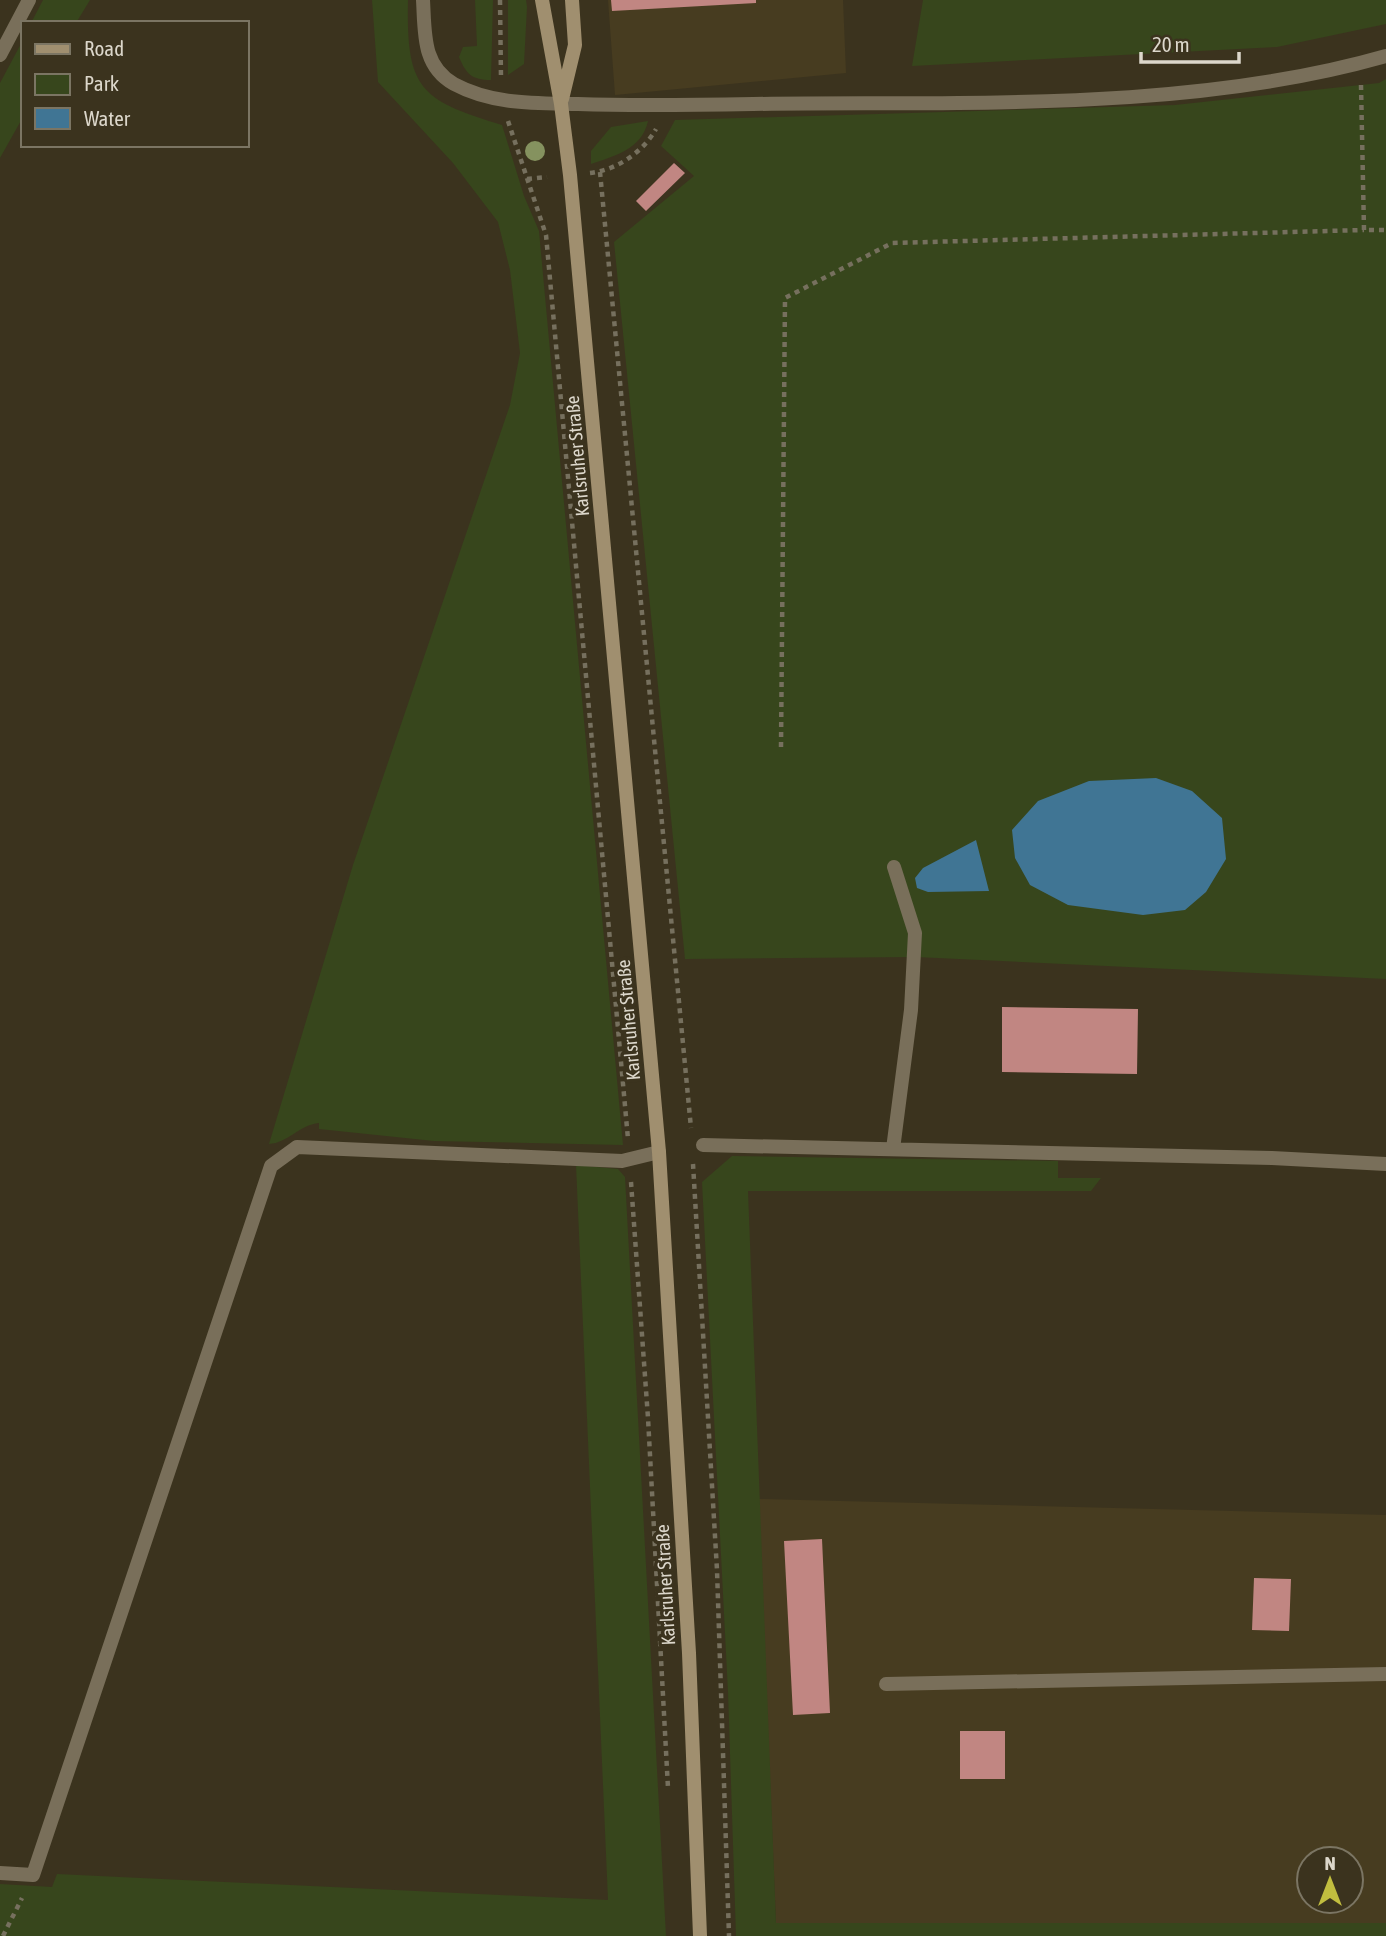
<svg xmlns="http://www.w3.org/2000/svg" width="1386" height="1936" viewBox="0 0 1386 1936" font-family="'Asap Condensed',sans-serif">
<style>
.built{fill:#473c20;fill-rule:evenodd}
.green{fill:#37461c}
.water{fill:#407594}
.building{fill:#c18682}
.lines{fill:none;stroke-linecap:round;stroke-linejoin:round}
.path{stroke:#76705e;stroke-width:4.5;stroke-dasharray:5 5;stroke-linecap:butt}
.lane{stroke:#796f5a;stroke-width:14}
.secondary{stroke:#a08f6f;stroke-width:14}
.tree{fill:#85925f}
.labels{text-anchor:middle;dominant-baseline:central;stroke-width:7;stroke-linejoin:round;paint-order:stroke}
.street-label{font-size:19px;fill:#dcd7cb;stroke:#3b331e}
</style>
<rect width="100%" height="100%" fill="#3b331e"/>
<path class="built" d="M608 0H843L846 73 615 95Z
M758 1499 1386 1515V1923H776ZM1309 1859H1351V1901H1309Z"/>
<path class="green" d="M43 0H90L76 23H31Z
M372 0H408C406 89 420 100 502 125L524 196 539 231 623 1145 434 1141 319 1129V1123C299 1125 288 1143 269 1144L353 865 510 405 520 353 510 270 498 222 453 163 378 82Z
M475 0H493L491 80C472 80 466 74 459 57L463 47 477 46Z
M508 0H526L527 7 524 64 508 75Z
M923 0H1386V24L1277 47 912 66Z
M23 40V117L0 158V83Z
M1386 79V979L916 957 685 959 614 242 694 176 661 146 675 120 1175 105 1379 83Z
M648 121C642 149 615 156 591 164V151L611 127Z
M732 1156 1058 1161V1178H1101L1091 1191H748L776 1923H1386V1936H736L728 1692 702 1182Z
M576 1165 618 1169 625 1177 666 1936H0V1884L52 1887 57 1874 608 1900Z"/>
<path class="water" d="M1156 778 1192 791 1222 818 1226 859 1206 892 1185 910 1143 915 1068 905 1030 885 1015 858 1012 830 1038 801 1089 781Z
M976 840 989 891 928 892 917 888 915 878 923 868Z"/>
<path class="building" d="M611 0H756V3L612 11Z
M674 163 685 173 646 211 636 201Z
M1002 1007 1138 1009 1137 1074 1002 1072Z
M822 1539 830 1713 793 1715 784 1541Z
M1254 1578 1291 1579 1289 1631 1252 1630Z
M960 1731H1005V1779H960Z"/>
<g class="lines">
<path class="path" d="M500 0 501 78
M1361 85 1364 230H1386
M508 121 546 235 628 1139
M600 172 691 1128
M590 173C617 170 643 152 656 129
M527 179 547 177
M781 747 785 298 892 243 1364 230
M693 1164 717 1570 729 1936
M631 1182 648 1418 668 1788
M3 1936 22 1898"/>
<path class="lane" d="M423 0C425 33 422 66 454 84 493 105 536 103 578 104 637 106 695 105 753 104 959 101 1187 113 1386 56
M0 55 29 0
M703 1145 1272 1158 1386 1164
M893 1149 911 1010 915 933 894 867
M886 1684 1386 1674
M0 1873 33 1875 271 1166 297 1147 622 1161 659 1152"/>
<path class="secondary" d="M542 0 561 104 570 175 659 1152 689 1653 700 1936
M562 99 575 45 572 0"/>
</g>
<circle class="tree" cx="535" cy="151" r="10"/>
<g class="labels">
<g class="street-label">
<text transform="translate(577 456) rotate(-95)">Karlsruher Straße</text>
<text transform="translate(628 1020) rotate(-95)">Karlsruher Straße</text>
<text transform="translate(665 1585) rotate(-93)">Karlsruher Straße</text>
</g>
</g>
<rect x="21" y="21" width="228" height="126" fill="#3b331e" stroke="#7b7563" stroke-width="2"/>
<rect x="35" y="44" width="35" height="10" fill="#a08f6f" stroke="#7b7563" stroke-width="2"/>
<text x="84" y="56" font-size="21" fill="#dcd7cb">Road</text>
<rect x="35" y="74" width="35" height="21" fill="#37461c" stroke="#7b7563" stroke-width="2"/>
<text x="84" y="91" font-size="21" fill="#dcd7cb">Park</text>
<rect x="35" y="108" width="35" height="21" fill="#407594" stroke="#7b7563" stroke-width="2"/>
<text x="84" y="126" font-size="21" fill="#dcd7cb">Water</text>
<g transform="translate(1330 1880)"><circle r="33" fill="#3b331e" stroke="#7b7563" stroke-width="2"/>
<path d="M0-5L12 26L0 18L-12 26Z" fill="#c1bd3f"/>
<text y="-10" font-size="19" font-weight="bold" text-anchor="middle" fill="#dcd7cb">N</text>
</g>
<path d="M1141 52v10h98v-10" fill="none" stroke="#dcd7cb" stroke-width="3.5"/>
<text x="1152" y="52" font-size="21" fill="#dcd7cb" stroke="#3b331e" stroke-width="5" paint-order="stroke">20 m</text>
</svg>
